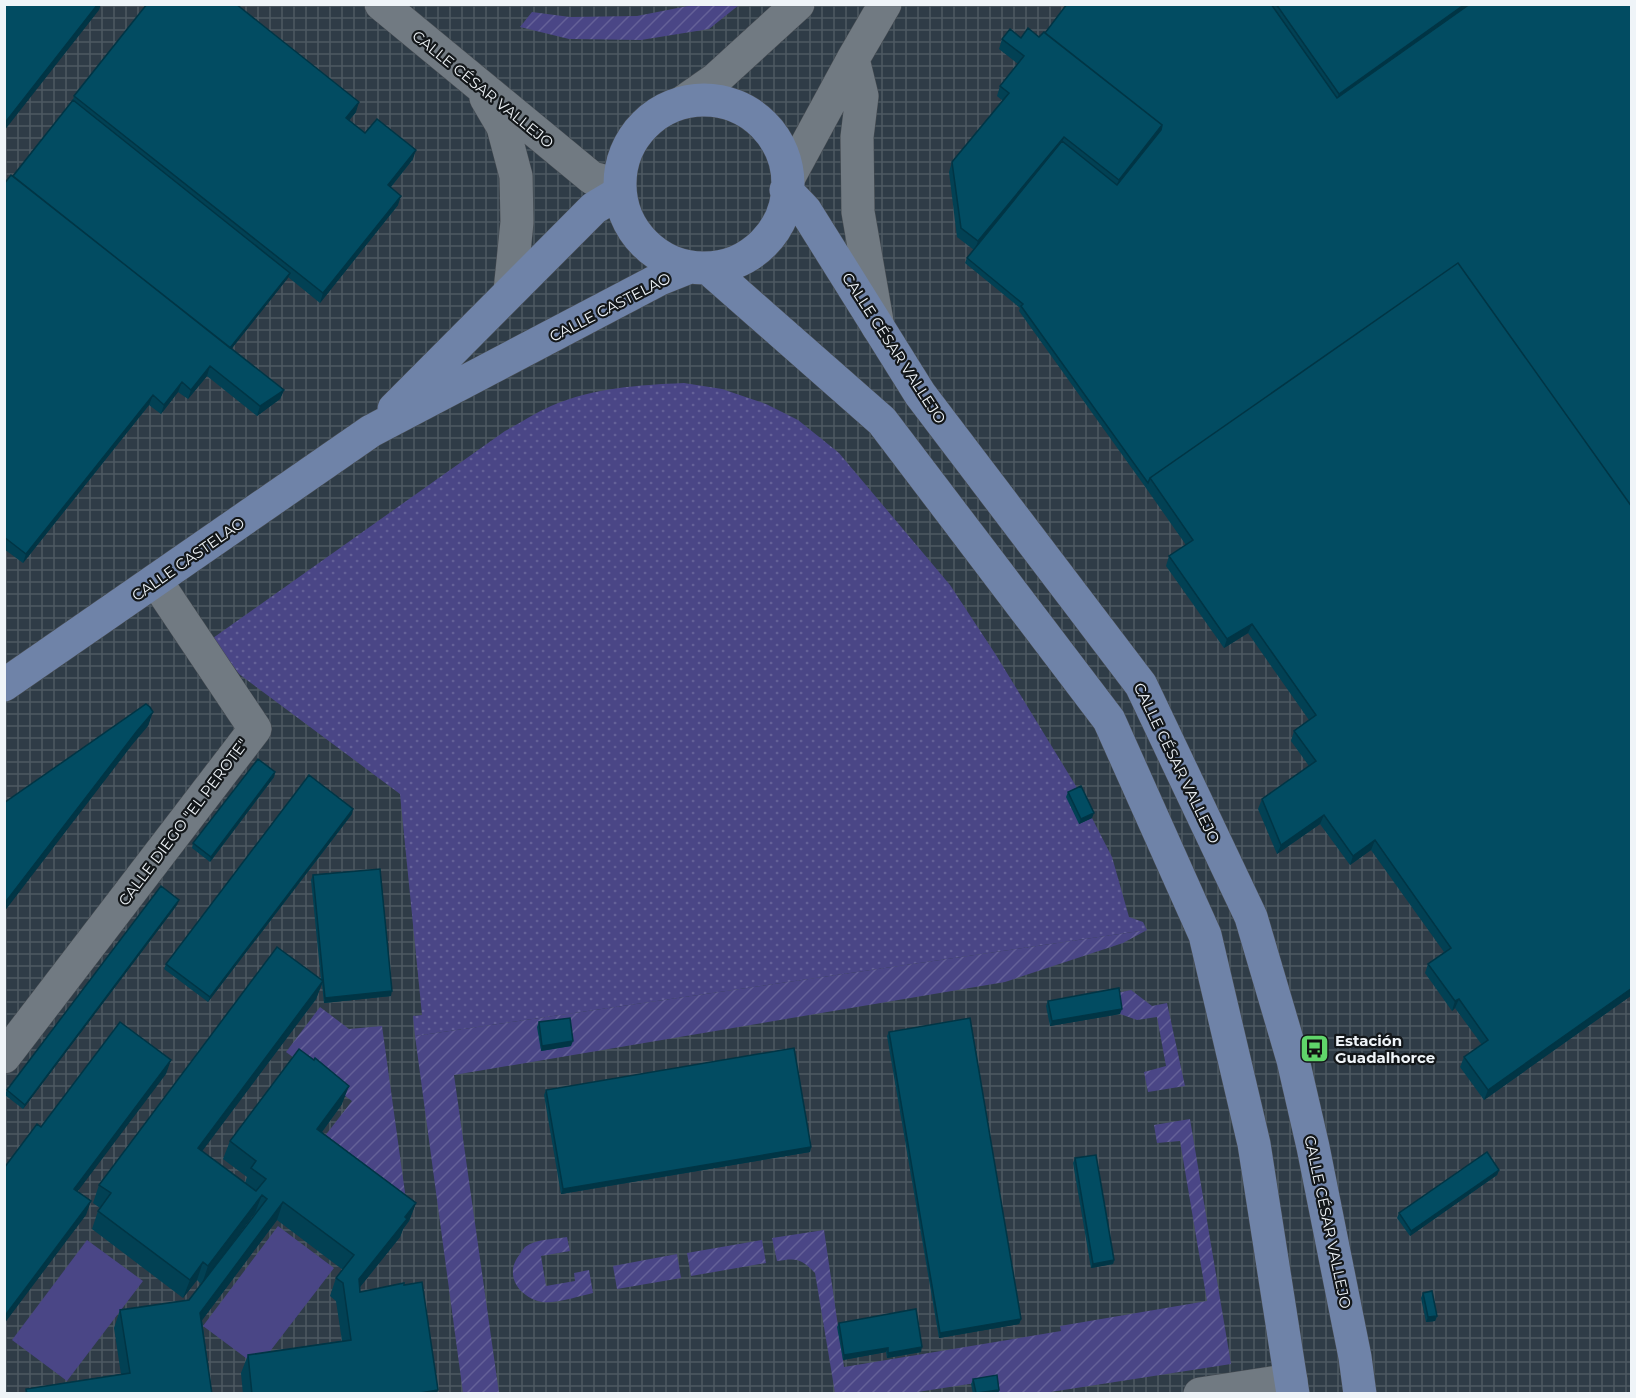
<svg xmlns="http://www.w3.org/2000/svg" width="1636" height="1398" viewBox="0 0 1636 1398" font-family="Montserrat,sans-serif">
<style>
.industrial{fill:url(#industrial-grid)}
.grass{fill:url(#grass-dots)}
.park{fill:#4a4686}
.garden{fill:url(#garden-furrows)}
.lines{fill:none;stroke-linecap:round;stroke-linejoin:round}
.minor-casing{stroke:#464c52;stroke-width:34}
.major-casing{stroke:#464c52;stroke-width:34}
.minor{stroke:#717a82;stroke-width:33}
.major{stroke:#6f83a8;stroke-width:33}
.wall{fill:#024154;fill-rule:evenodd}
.shaded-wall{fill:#013545}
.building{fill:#024c62;stroke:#013545;stroke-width:1.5}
.labels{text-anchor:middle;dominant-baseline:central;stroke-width:4.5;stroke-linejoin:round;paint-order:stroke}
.street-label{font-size:15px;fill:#eff4f8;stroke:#13171a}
.poi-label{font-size:15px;font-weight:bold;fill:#eff4f8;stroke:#13171a;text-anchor:start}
</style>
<defs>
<pattern id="industrial-grid" width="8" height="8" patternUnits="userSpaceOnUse" patternTransform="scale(1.5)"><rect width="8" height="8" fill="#2f3c47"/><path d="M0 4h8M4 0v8" fill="none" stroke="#4d5962"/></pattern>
<pattern id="grass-dots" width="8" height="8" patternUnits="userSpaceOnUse" patternTransform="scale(1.5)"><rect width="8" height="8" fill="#4a4686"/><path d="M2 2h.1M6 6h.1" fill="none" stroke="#646198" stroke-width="1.8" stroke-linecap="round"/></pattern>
<pattern id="garden-furrows" width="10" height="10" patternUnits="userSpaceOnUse" patternTransform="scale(1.5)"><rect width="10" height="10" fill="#4a4686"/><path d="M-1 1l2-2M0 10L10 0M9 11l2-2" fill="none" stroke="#646198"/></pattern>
</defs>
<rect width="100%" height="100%" fill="#272f36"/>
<path class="industrial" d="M5 5H1631V1393H5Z"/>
<path class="grass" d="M684 383 722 389 766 404 798 420 839 453 950 585 996 655 1079 791V824L1092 818 1112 857 1129 917 1143 922 1147 930 415 1036 413 1016 422 1015 400 794 239 674 213 638 505 431C520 423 535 413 551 406 593 388 638 385 684 383Z"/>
<path class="park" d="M278 1226 334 1268 258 1367 203 1326Z
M87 1240 143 1281 67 1381 12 1340Z"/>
<path class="garden" d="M698 4 739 5 709 29 641 40 569 39 520 27 532 12 570 17 637 16Z
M1147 930 1123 943 1005 982 454 1075 499 1393H463L415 1036Z
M1131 990 1152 1006 1167 1003 1185 1086 1148 1092 1144 1072 1166 1066 1157 1017 1137 1020 1120 1014 1117 993Z
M320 1007 349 1029 382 1026 407 1207 321 1141 352 1101 286 1052Z
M1190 1119 1231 1364 1044 1393H997L995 1380 911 1393H835L815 1273C801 1258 796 1258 777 1261L772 1238 824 1230 844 1367 1061 1331 1060 1326 1207 1301 1180 1141 1157 1143 1154 1125Z
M567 1237 570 1251 541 1256 546 1286 575 1281 574 1273 589 1270 593 1293C580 1296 555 1304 542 1302 519 1297 503 1275 520 1254 520 1253 525 1247 525 1247 536 1239 555 1239 567 1237Z
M762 1240 766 1263 691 1276 687 1253Z
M677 1254 681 1278 617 1289 613 1266Z"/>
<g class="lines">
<defs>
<path id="minor" d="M381 4 592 178 619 185
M853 59 862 96 857 137 858 212 878 327
M486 98 503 127 516 176 517 222 510 291
M683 102 716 79 798 4
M788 179 853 59 885 4
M4 1057 255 729 156 581
M1200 1394 1291 1380"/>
<path id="major" d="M620 184a84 84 0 1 1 168 0a84 84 0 1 1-168 0Z
M786 190 805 210 920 394 1141 685 1251 917 1293 1060 1313 1147 1355 1357 1360 1394
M708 268 882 421 1109 720 1205 935 1254 1144 1293 1394
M394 409 594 208 619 193
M4 685 371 431 660 279 690 267"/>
</defs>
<use href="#minor" class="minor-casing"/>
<use href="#major" class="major-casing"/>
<use href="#minor" class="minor"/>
<use href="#major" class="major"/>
</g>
<path class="wall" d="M1067 4H1632V995L1484 1100 1460 1067 1464 1057 1482 1045 1455 1008 1452 1011 1425 973 1428 964 1444 952 1371 850 1350 865 1320 824 1277 854 1258 809 1262 799 1309 766 1291 741 1294 731 1309 720 1248 633 1224 648 1166 566 1169 556 1186 545 1146 488 1019 311 1020 308 965 263 967 258 974 250 957 237 949 172 952 162 1003 101 997 96 1000 86 1018 64 999 49 1002 39 1039 37 1045 33Z
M74 96 356 112 349 120 365 133 413 159 391 187 398 205 320 303 288 277 231 349 284 390 280 399 257 416 207 376 188 399 178 392 161 414 149 405 23 563 4 549V184L13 176 73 100Z
M275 772 274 777 210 862 192 848 193 843Z
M1068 792 1092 818 1079 824 1066 797Z
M352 814 208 1002 164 969 166 964Z
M313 875 391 996 324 1003 322 984 316 999 202 1151 245 1183 247 1177 223 1159 230 1141 342 1104 322 1132 416 1203 409 1221 403 1229 400 1237 360 1287V1292L437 1394H243L241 1373 248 1355 342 1341 336 1301 330 1296 336 1278 343 1270 277 1220 202 1320 212 1394H25L26 1389 121 1374 114 1328 120 1310 189 1300 201 1284 197 1280 183 1298 92 1229 98 1211 100 1208 93 1203 99 1185 321 980 311 880ZM255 1213 256 1214 217 1263Z
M177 905 23 1109 5 1095 7 1090Z
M1048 1001 1120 1014 1050 1026 1046 1006Z
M539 1022 571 1046 541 1051 537 1027Z
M889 1032 1021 1319 1019 1324 939 1338 887 1036Z
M546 1090 811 1147 810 1152 561 1194 544 1095Z
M1075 1158 1114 1260 1113 1264 1091 1268 1073 1163Z
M1499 1170 1497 1175 1410 1236 1397 1218 1399 1213Z
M1423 1293 1437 1316 1435 1321 1426 1322 1421 1298Z
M839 1323 921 1352 887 1358 886 1352 843 1360 837 1327Z
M973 1379 999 1390 998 1394H973L971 1384Z"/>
<path class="shaded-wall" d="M98 4H101L99 10 4 131V124Z
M1465 4H1475L1335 103 1339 94Z
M359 102 356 112 343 128 346 118Z
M1162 125 1159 134 1115 190 1119 180Z
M1064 137 1060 146 975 250 978 241Z
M416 150 413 159 385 194 388 185Z
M401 196 398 205 320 303 323 293Z
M290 273 288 278 225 357 227 352Z
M210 366 207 376 188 399 191 390Z
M182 382 178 392 161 414 164 405Z
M284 390 280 399 257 416 260 406Z
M153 395 149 405 23 563 26 554Z
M1252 624 1248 633 1224 648 1227 639Z
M153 712 148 726 132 745 4 912V904L137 731Z
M275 772 274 777 210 862 211 857Z
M353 809 352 814 208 1002 210 997Z
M1094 813 1092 818 1079 824 1081 819Z
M1324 815 1320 824 1277 854 1281 845Z
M1375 840 1371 850 1350 865 1353 856Z
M179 900 177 905 23 1109 25 1105Z
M323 981 316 999 191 1166 198 1148Z
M1632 988V995L1484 1100 1488 1090Z
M392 991 391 996 324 1003 325 998Z
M1459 999 1455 1008 1452 1011 1455 1001Z
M1122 1009 1120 1014 1050 1026 1052 1021Z
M573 1041 571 1046 541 1051 542 1046Z
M171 1060 166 1074 69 1203 74 1189Z
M349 1086 342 1104 311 1147 317 1129Z
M811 1147 810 1152 561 1194 563 1189Z
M1499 1170 1497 1175 1410 1236 1411 1231Z
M262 1195 255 1213 202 1284 208 1266Z
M91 1201 86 1215 4 1324V1317Z
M283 1202 277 1220 194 1331 200 1313Z
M416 1203 409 1221 403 1229 400 1237 352 1297 359 1279Z
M1114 1260 1113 1264 1091 1268 1093 1264Z
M203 1262 197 1280 183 1298 190 1280Z
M1437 1316 1435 1321 1426 1322 1428 1317Z
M1021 1319 1019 1324 939 1338 940 1333Z
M922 1347 921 1352 887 1358 888 1353Z
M888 1348 886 1352 843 1360 844 1355Z
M438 1390 437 1394H414Z
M999 1390 998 1394H976Z"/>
<path class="building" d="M4 4H98L4 124Z
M147 4H236L359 102 346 118 365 133 377 119 416 150 388 185 401 196 323 293 74 96Z
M1067 4H1271L1337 98 1470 4H1632V507L1458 263 1150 478 1148 483 1021 306 1023 304 967 258 1062 141 1117 185 1161 130 1162 125 1045 33Z
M1276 4H1465L1339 94Z
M1028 28 1039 37 1044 32 1162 125 1119 180 1064 137 978 241 961 228 952 162 1009 93 1000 86 1024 56 1002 39 1010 29 1021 38Z
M73 100 290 273 230 348 13 176Z
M11 175 284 390 260 406 210 366 191 390 182 382 164 405 153 395 26 554 4 537V184Z
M1458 263 1632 507V988L1488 1090 1464 1057 1488 1040 1459 999 1455 1001 1428 964 1451 948 1375 840 1353 856 1324 815 1281 845 1262 799 1316 761 1294 731 1316 715 1252 624 1227 639 1169 556 1193 540 1150 478Z
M146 704 150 707 153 712 137 731 4 904V803Z
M258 759 275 772 211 857 193 843Z
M309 775 353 809 210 997 166 964Z
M1081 786 1094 813 1081 819 1068 792Z
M380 869 392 991 325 998 313 875Z
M161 886 179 900 25 1105 7 1090Z
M277 947 323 981 198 1148 256 1191 266 1179 251 1168 256 1161 230 1141 299 1049 314 1060 315 1058 349 1086 317 1129 416 1203 405 1217 407 1219 359 1279 360 1292 404 1283V1285L422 1282 438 1390 414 1394H252L248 1355 351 1340 343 1283 336 1278 354 1255 283 1202 200 1313 212 1394H27L26 1389 130 1373 120 1310 189 1300 267 1199 262 1195 208 1266 203 1262 190 1280 98 1211 111 1193 99 1185Z
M1119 988 1122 1009 1052 1021 1048 1001Z
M570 1018 573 1041 542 1046 539 1022Z
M970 1018 1021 1319 940 1333 889 1032Z
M120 1022 171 1060 74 1189 91 1201 4 1317V1168L37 1124 41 1127Z
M794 1048 811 1147 563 1189 546 1090Z
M1487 1152 1499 1170 1411 1231 1399 1213Z
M1096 1155 1114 1260 1093 1264 1075 1158Z
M1432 1291 1437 1316 1428 1317 1423 1293Z
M916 1309 922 1347 888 1353V1348L844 1355 839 1323Z
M997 1375 999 1390 976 1393 973 1379Z"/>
<defs>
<symbol id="bus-square" viewBox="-11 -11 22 22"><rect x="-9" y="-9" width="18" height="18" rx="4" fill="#60d56a" stroke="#13171a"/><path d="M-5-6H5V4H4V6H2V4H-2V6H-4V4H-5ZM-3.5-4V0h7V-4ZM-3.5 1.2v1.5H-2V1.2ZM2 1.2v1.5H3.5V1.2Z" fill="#111"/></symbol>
</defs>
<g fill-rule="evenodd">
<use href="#bus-square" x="1298" y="1032" width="33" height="33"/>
</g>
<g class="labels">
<g class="street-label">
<text transform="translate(483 89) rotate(39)">CALLE CÉSAR VALLEJO</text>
<text transform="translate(610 307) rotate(-27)">CALLE CASTELAO</text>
<text transform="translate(894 348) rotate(57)">CALLE CÉSAR VALLEJO</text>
<text transform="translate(188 559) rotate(-35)">CALLE CASTELAO</text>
<text transform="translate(1177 763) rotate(64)">CALLE CÉSAR VALLEJO</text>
<text transform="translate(183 822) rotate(-53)">CALLE DIEGO "EL PEROTE"</text>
<text transform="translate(1328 1222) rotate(78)">CALLE CÉSAR VALLEJO</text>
</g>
<g class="poi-label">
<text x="1335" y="1040">Estación<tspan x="1335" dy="17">Guadalhorce</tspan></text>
</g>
</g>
<rect width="1636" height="1398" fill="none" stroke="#eff4f8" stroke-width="12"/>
</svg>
